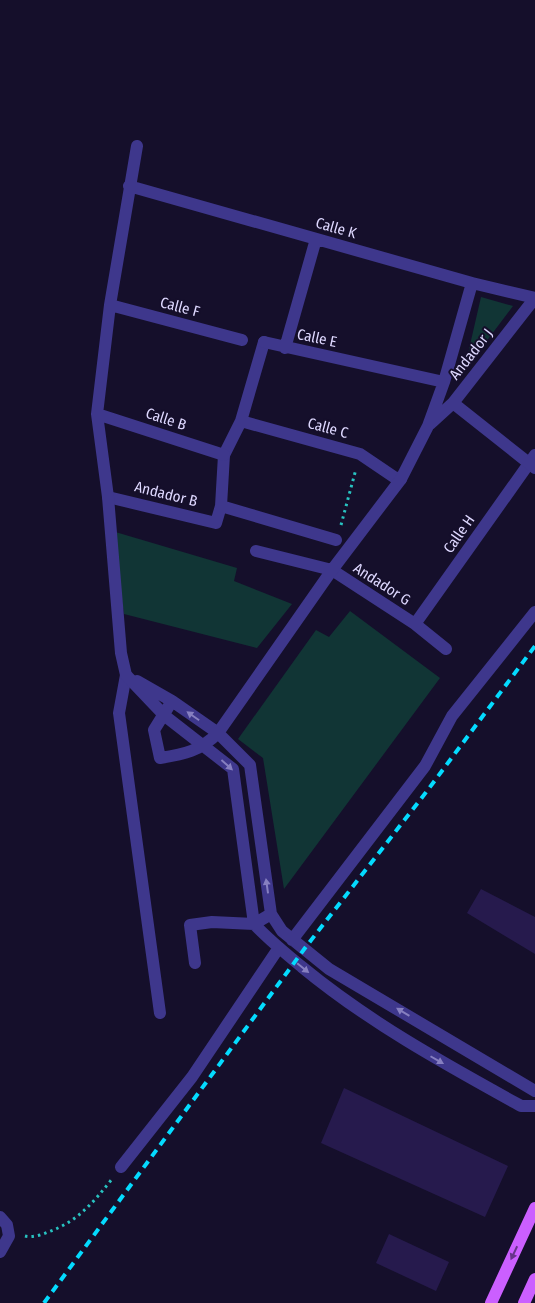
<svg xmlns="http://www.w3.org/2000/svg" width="535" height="1303" viewBox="0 0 535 1303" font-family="'Fira Sans Condensed',sans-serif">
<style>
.green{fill:#113535}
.building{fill:#261a4d}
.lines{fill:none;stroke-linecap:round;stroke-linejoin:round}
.path{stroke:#28c3c1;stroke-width:3;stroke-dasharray:2.5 4;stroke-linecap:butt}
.pedestrian{stroke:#3e378c;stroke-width:12}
.minor{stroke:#3e378c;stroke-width:12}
.primary{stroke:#cb5fff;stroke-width:12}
.rail{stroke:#04dbff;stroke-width:4;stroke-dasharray:8 6;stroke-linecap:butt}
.oneway{fill:#867fc0}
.oneway2{fill:#67338a}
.labels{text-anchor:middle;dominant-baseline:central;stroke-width:4;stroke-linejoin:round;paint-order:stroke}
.street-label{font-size:15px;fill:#ded8ff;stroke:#150f2b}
</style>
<rect width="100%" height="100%" fill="#150f2b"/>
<path class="green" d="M481 297 513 306 464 371Z
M112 531 237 568 234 581 292 604 257 648 124 614Z
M350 611 440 678 284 889 263 758 238 739 316 630 329 637Z"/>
<path class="building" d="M481 889 535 917V954L467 913Z
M344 1088 508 1166 485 1217 321 1143Z
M389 1234 449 1262 436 1291 376 1263Z"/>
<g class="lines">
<path class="path" d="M341 525 356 469
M25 1236C32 1238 41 1235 48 1232 77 1222 93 1203 112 1179"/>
<path class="pedestrian" d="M241 421 360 454 394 477 401 479
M108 497 216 523 221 506 224 455 241 421 264 342
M221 506 336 540
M332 570 415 624 446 649
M415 624 535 455
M126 675 119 713 160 1013"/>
<path class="minor" d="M137 146 110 305 97 414 108 497 121 653 126 675 165 716 233 769 254 924C269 940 285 953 302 967 370 1023 445 1064 521 1106H535
M129 186 472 283 535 298
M110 305 242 340
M264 342 444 382
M285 348 316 239
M453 403 535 468
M97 414 224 455
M430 424 453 403 535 298
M256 551 332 570
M137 681 172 701 218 733 250 765 271 914 282 931 329 969 535 1091
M172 701 154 730 160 758C185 754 200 751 218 733L332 570 401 479 428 426 444 382 472 283
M292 940 425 766 452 716 535 612
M195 963 190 925 212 922 254 924 271 914
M121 1167 192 1077 278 949
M0 1217 7 1225 9 1236 0 1252"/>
<path class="primary" d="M491 1303 535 1208
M524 1303 535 1279"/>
<path class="rail" d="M44 1303 305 948 427 791 535 646"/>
</g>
<defs><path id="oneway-solid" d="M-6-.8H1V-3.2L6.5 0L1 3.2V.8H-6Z" transform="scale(1.25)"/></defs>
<g class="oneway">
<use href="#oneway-solid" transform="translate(193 716) rotate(-145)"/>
<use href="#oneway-solid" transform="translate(227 765) rotate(42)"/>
<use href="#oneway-solid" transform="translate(267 886) rotate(-98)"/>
<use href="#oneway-solid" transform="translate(303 968) rotate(39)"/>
<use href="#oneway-solid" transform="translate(403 1012) rotate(-149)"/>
<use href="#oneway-solid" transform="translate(437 1060) rotate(30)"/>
</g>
<use class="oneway2" href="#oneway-solid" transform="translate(514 1253) rotate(115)"/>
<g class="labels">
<g class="street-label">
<text transform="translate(336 228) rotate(16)">Calle K</text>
<text transform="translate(180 307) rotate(15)">Calle F</text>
<text transform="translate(317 338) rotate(12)">Calle E</text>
<text transform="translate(471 354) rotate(-52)">Andador J</text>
<text transform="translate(166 419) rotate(18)">Calle B</text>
<text transform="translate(328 428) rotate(15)">Calle C</text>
<text transform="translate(166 494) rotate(14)">Andador B</text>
<text transform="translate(459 534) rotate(-55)">Calle H</text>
<text transform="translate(382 584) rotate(33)">Andador G</text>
</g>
</g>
</svg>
